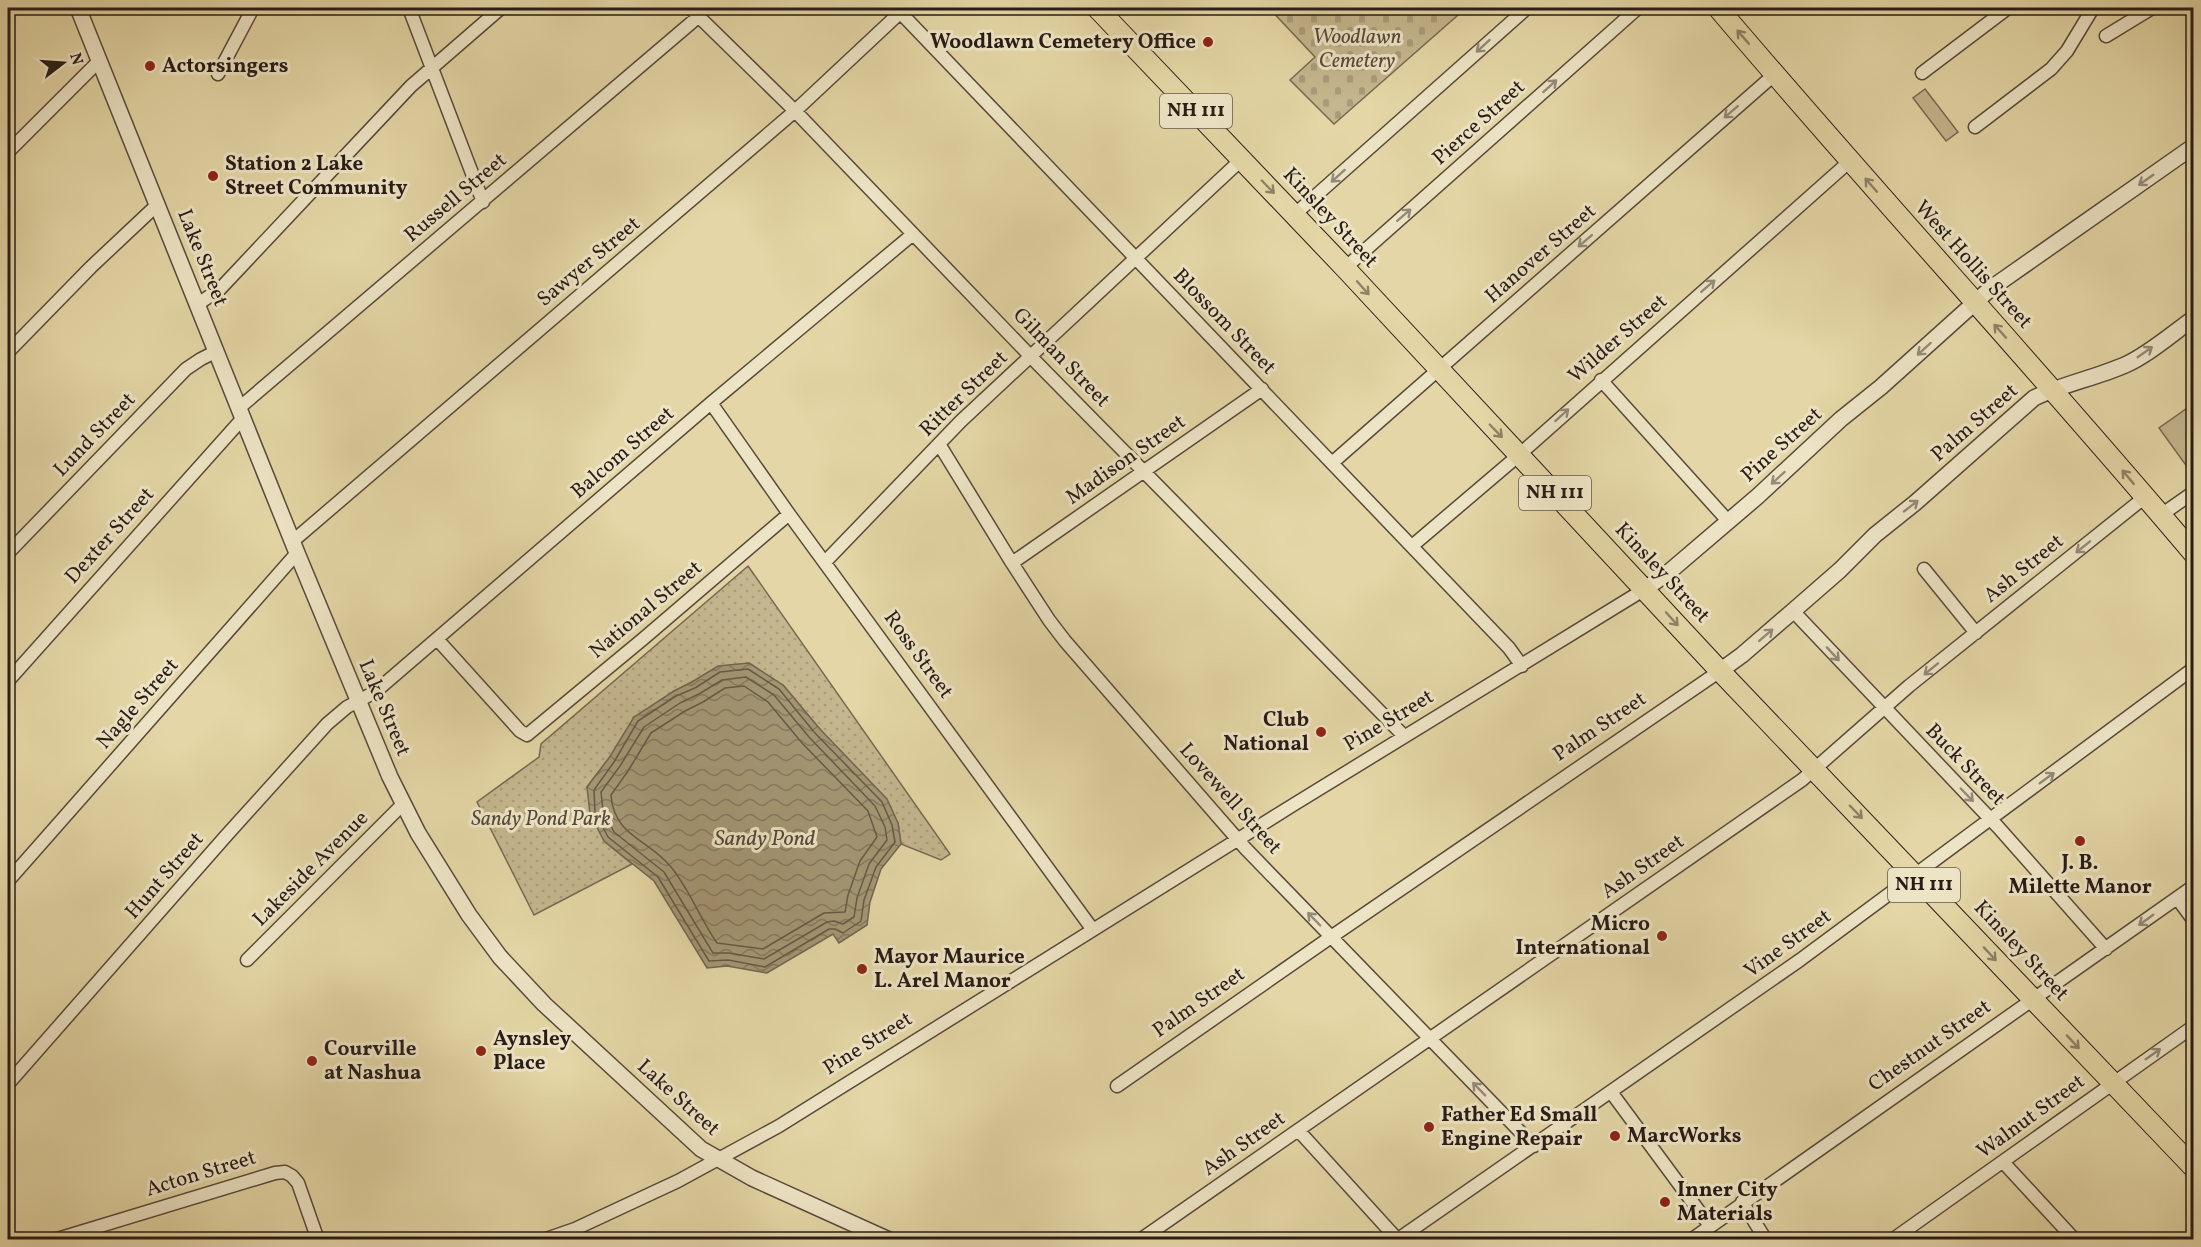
<svg xmlns="http://www.w3.org/2000/svg" width="2201" height="1247" viewBox="0 0 2201 1247" font-family="Vollkorn,serif">
<style>
.grass{fill:url(#grass-dots);stroke:#766952;stroke-width:1.5}
.cemetery{fill:url(#cemetery-stones);stroke:#766952;stroke-width:1.5}
.garden{fill:#c4b68e;stroke:#766952;stroke-width:1.5}
.water{fill:url(#water-waves);stroke:#72664f;stroke-width:1.5}
.lines{fill:none;stroke-linecap:round;stroke-linejoin:round}
.shore{stroke:#665a46;stroke-width:1.5}
.minor-casing{stroke:#574a3b;stroke-width:15}
.tertiary-casing{stroke:#574a3b;stroke-width:18}
.primary-casing{stroke:#281c17;stroke-width:22}
.minor{stroke:#ede4c5;stroke-width:12}
.tertiary{stroke:#ede4c5;stroke-width:15}
.primary{stroke:#e4d6a6;stroke-width:20}
.oneway{stroke:#8f8266}
.oneway2{stroke:#948a77}
.poi-dot{fill:#8f2418;stroke:#ede4c5;stroke-width:2}
.labels{text-anchor:middle;dominant-baseline:central;stroke-width:6;stroke-linejoin:round;paint-order:stroke}
.shield{fill:#ede4c5;stroke:#63584b;stroke-width:1.5}
.shield-label{font-size:20px;font-weight:bold;fill:#281c17}
.park-label{font-size:21px;font-style:italic;fill:#574a3b;stroke:#ede4c5}
.poi-label{font-size:21px;font-weight:bold;fill:#281c17;stroke:#ede4c5;text-anchor:start}
.street-label{font-size:21px;fill:#281c17;stroke:#ede4c5}
.water-label{font-size:22px;font-style:italic;fill:#534738;stroke:#ede4c5}
</style>
<defs>
<pattern id="grass-dots" width="8" height="8" patternUnits="userSpaceOnUse" patternTransform="scale(1.5)"><rect width="8" height="8" fill="#c4b68e"/><path d="M2 2h.1M6 6h.1" fill="none" stroke="#a89c7a" stroke-width="1.8" stroke-linecap="round"/></pattern>
<pattern id="cemetery-stones" width="16" height="16" patternUnits="userSpaceOnUse" patternTransform="scale(1.5)"><rect width="16" height="16" fill="#c4b68e"/><path d="M2 7V4a2 2 0 0 1 4 0v3zM10 15v-3a2 2 0 0 1 4 0v3z" fill="#a89c7a"/></pattern>
<pattern id="water-waves" width="16" height="10" patternUnits="userSpaceOnUse" patternTransform="scale(1.5)"><rect width="16" height="10" fill="#a49775"/><path d="M0 5q4-4 8 0t8 0" fill="none" stroke="#867a5f"/></pattern>
</defs>
<rect width="100%" height="100%" fill="#e4d6a6"/>
<filter id="stains"><feTurbulence type="fractalNoise" baseFrequency=".00333" numOctaves="4"/><feColorMatrix values="0 0 0 0 .2 0 0 0 0 .09 0 0 0 0 .02 0 0 0 .5 -.17"/></filter>
<radialGradient id="worn" r=".72"><stop offset=".6" stop-color="#630" stop-opacity="0"/><stop offset="1" stop-color="#630" stop-opacity=".3"/></radialGradient>
<path class="grass" d="M748 566 950 854 941 860 901 844 898 823 783 685 692 682 674 691 609 758 587 787 604 841 632 864 534 915 477 802 539 757 541 744Z"/>
<path class="cemetery" d="M1269 8H1466L1334 124 1290 80 1315 57Z"/>
<path class="garden" d="M1925 89 1958 132 1946 141 1913 98Z
M2193 404V475L2159 428Z"/>
<path class="water" d="M749 663 783 685 819 728 887 799 898 823 901 844 881 869 870 902 867 925 839 943 833 934 767 973 727 966 707 968 654 881 604 841 590 814 587 787 609 758 634 717 674 691 692 682 718 666Z"/>
<g class="lines">
<path class="shore" d="M748 669 779 689 814 732 882 802 892 825 895 842 876 867 864 900 861 921 843 933 835 929H829L765 967 728 960 709 961 658 877 608 837 595 812 594 790 614 762 638 721 676 696 695 688 720 672Z
M746 677 774 695 809 737 875 806 885 827 887 840 869 864 857 898 854 917 843 924 834 921 827 922 764 959 729 953H713L664 872 614 832 603 810 601 792 620 766 644 727 680 703 699 694 722 680Z
M744 686 768 702 802 743 868 811 877 837 860 861 848 895 845 912 824 913 763 949 717 943C700 919 690 890 671 867 649 839 614 837 611 795L628 771 651 733 685 711 703 702 725 688Z"/>
<defs>
<path id="minor" d="M409 8 483 202
M690 8 795 111 1036 362 1404 736
M896 8 1509 648 1522 666
M2106 36 2152 8
M1922 73 2008 8
M218 74 253 8
M1975 127 2051 69 2067 51 2093 8
M8 152 99 61
M1294 215 1527 8
M1345 268 1638 8
M198 304 220 289 411 86 501 8
M8 352 91 267 158 204
M1601 380 1728 521
M711 403 789 514 1093 930
M239 408 698 17
M939 444 1012 563 1049 620 1065 641 1246 849 1534 1146
M1332 463 1775 74
M2161 515 2194 492
M293 541 795 111 905 8
M1412 546 1519 455 1850 161
M8 553 186 369 201 359 217 351
M825 562 961 421 1241 160
M1012 563 1262 389
M1924 569 1976 633
M1793 611 1998 827 2106 949
M437 639 520 731 527 735 643 639 789 514
M8 681 243 418
M8 881 297 553
M2177 898 2194 921
M247 960 403 804
M8 1084 225 837 327 724 347 707 375 692 711 403 913 234
M1117 1086 1331 937 1720 671
M1611 1092 1710 1226
M1298 1130 1398 1240
M2003 1162 2075 1240
M1742 1202 1766 1240
M54 1240 275 1173 285 1172 292 1176 298 1183 318 1240
M543 1240 575 1229 678 1181 779 1126 1293 805 1645 589
M1140 1240 1802 780 1909 686 2145 497
M1397 1240 1800 960 2194 668
M1691 1240 2194 886
M1892 1240 2194 1026"/>
<path id="tertiary" d="M78 8 297 553 390 777 418 833 469 915 500 957 544 1004 701 1149 752 1178 889 1240
M1645 589 1669 572 1758 496 1841 419 1881 387 1990 289 2194 146
M1720 671 1742 655 1793 611 1840 570 1875 535 1915 503 2034 398C2063 384 2095 378 2125 365 2148 355 2173 333 2194 318"/>
<path id="primary" d="M1097 8 1345 268 1720 671 2194 1168
M1718 8C1874 192 2038 369 2194 554"/>
</defs>
<use href="#minor" class="minor-casing"/>
<use href="#tertiary" class="tertiary-casing"/>
<use href="#primary" class="primary-casing"/>
<use href="#minor" class="minor"/>
<use href="#tertiary" class="tertiary"/>
<use href="#primary" class="primary"/>
</g>
<defs><path id="oneway-shaft" d="M-6 0H5M1.5-3L5.5 0L1.5 3" fill="none" stroke-width="1.6" stroke-linecap="round" stroke-linejoin="round" transform="scale(1.5)"/></defs>
<g class="oneway">
<use href="#oneway-shaft" transform="translate(1743 37) rotate(-131)"/>
<use href="#oneway-shaft" transform="translate(1871 185) rotate(-131)"/>
<use href="#oneway-shaft" transform="translate(1268 187) rotate(46)"/>
<use href="#oneway-shaft" transform="translate(1363 288) rotate(48)"/>
<use href="#oneway-shaft" transform="translate(2000 331) rotate(-132)"/>
<use href="#oneway-shaft" transform="translate(1496 431) rotate(46)"/>
<use href="#oneway-shaft" transform="translate(2128 477) rotate(-130)"/>
<use href="#oneway-shaft" transform="translate(1672 619) rotate(48)"/>
<use href="#oneway-shaft" transform="translate(1856 812) rotate(46)"/>
<use href="#oneway-shaft" transform="translate(1990 954) rotate(47)"/>
<use href="#oneway-shaft" transform="translate(2073 1042) rotate(47)"/>
</g>
<g class="oneway2">
<use href="#oneway-shaft" transform="translate(1483 46) rotate(138)"/>
<use href="#oneway-shaft" transform="translate(1550 86) rotate(-42)"/>
<use href="#oneway-shaft" transform="translate(1731 112) rotate(139)"/>
<use href="#oneway-shaft" transform="translate(1338 176) rotate(138)"/>
<use href="#oneway-shaft" transform="translate(2146 180) rotate(145)"/>
<use href="#oneway-shaft" transform="translate(1404 215) rotate(-41)"/>
<use href="#oneway-shaft" transform="translate(1585 241) rotate(139)"/>
<use href="#oneway-shaft" transform="translate(1708 286) rotate(-41)"/>
<use href="#oneway-shaft" transform="translate(1924 349) rotate(138)"/>
<use href="#oneway-shaft" transform="translate(2145 352) rotate(-35)"/>
<use href="#oneway-shaft" transform="translate(1562 415) rotate(-42)"/>
<use href="#oneway-shaft" transform="translate(1778 478) rotate(138)"/>
<use href="#oneway-shaft" transform="translate(1911 506) rotate(-38)"/>
<use href="#oneway-shaft" transform="translate(2083 547) rotate(141)"/>
<use href="#oneway-shaft" transform="translate(1766 635) rotate(-41)"/>
<use href="#oneway-shaft" transform="translate(1833 654) rotate(47)"/>
<use href="#oneway-shaft" transform="translate(1931 669) rotate(141)"/>
<use href="#oneway-shaft" transform="translate(2047 778) rotate(-36)"/>
<use href="#oneway-shaft" transform="translate(1967 795) rotate(46)"/>
<use href="#oneway-shaft" transform="translate(1314 919) rotate(-134)"/>
<use href="#oneway-shaft" transform="translate(2146 920) rotate(144)"/>
<use href="#oneway-shaft" transform="translate(2153 1054) rotate(-35)"/>
<use href="#oneway-shaft" transform="translate(1479 1089) rotate(-134)"/>
</g>
<g class="poi-dot">
<circle cx="1208" cy="42" r="6"/>
<circle cx="150" cy="66" r="6"/>
<circle cx="213" cy="176" r="6"/>
<circle cx="1321" cy="732" r="6"/>
<circle cx="2080" cy="841" r="6"/>
<circle cx="1662" cy="936" r="6"/>
<circle cx="862" cy="969" r="6"/>
<circle cx="481" cy="1051" r="6"/>
<circle cx="312" cy="1061" r="6"/>
<circle cx="1429" cy="1127" r="6"/>
<circle cx="1615" cy="1136" r="6"/>
<circle cx="1665" cy="1202" r="6"/>
</g>
<g class="labels">
<g class="shield">
<rect x="1160" y="94" width="72" height="34" rx="4.5"/>
<rect x="1519" y="476" width="72" height="34" rx="4.5"/>
<rect x="1888" y="868" width="72" height="34" rx="4.5"/>
</g>
<g class="shield-label">
<text x="1196" y="111">NH 111</text>
<text x="1555" y="493">NH 111</text>
<text x="1924" y="885">NH 111</text>
</g>
<g class="park-label">
<text x="1357" y="37">Woodlawn<tspan x="1357" dy="24">Cemetery</tspan></text>
<text x="541" y="819">Sandy Pond Park</text>
</g>
<g class="poi-label">
<text x="1196" y="42" text-anchor="end">Woodlawn Cemetery Office</text>
<text x="162" y="66">Actorsingers</text>
<text x="225" y="164">Station 2 Lake<tspan x="225" dy="24">Street Community</tspan></text>
<text x="1309" y="720" text-anchor="end">Club<tspan x="1309" dy="24">National</tspan></text>
<text x="2080" y="863" text-anchor="middle">J. B.<tspan x="2080" dy="24">Milette Manor</tspan></text>
<text x="1650" y="924" text-anchor="end">Micro<tspan x="1650" dy="24">International</tspan></text>
<text x="874" y="957">Mayor Maurice<tspan x="874" dy="24">L. Arel Manor</tspan></text>
<text x="493" y="1039">Aynsley<tspan x="493" dy="24">Place</tspan></text>
<text x="324" y="1049">Courville<tspan x="324" dy="24">at Nashua</tspan></text>
<text x="1441" y="1115">Father Ed Small<tspan x="1441" dy="24">Engine Repair</tspan></text>
<text x="1627" y="1136">MarcWorks</text>
<text x="1677" y="1190">Inner City<tspan x="1677" dy="24">Materials</tspan></text>
</g>
<g class="street-label">
<text transform="translate(1479 123) rotate(-42)">Pierce Street</text>
<text transform="translate(456 198) rotate(-40)">Russell Street</text>
<text transform="translate(1330 218) rotate(47)">Kinsley Street</text>
<text transform="translate(1541 254) rotate(-41)">Hanover Street</text>
<text transform="translate(202 258) rotate(68)">Lake Street</text>
<text transform="translate(589 262) rotate(-40)">Sawyer Street</text>
<text transform="translate(1973 265) rotate(48)">West Hollis Street</text>
<text transform="translate(1224 322) rotate(46)">Blossom Street</text>
<text transform="translate(1618 339) rotate(-41)">Wilder Street</text>
<text transform="translate(1061 358) rotate(46)">Gilman Street</text>
<text transform="translate(964 394) rotate(-44)">Ritter Street</text>
<text transform="translate(1975 423) rotate(-41)">Palm Street</text>
<text transform="translate(95 435) rotate(-46)">Lund Street</text>
<text transform="translate(1782 445) rotate(-42)">Pine Street</text>
<text transform="translate(623 453) rotate(-41)">Balcom Street</text>
<text transform="translate(1126 460) rotate(-35)">Madison Street</text>
<text transform="translate(110 536) rotate(-48)">Dexter Street</text>
<text transform="translate(2024 569) rotate(-39)">Ash Street</text>
<text transform="translate(1662 573) rotate(47)">Kinsley Street</text>
<text transform="translate(646 610) rotate(-40)">National Street</text>
<text transform="translate(918 655) rotate(54)">Ross Street</text>
<text transform="translate(138 704) rotate(-49)">Nagle Street</text>
<text transform="translate(384 708) rotate(67)">Lake Street</text>
<text transform="translate(1389 721) rotate(-31)">Pine Street</text>
<text transform="translate(1600 727) rotate(-34)">Palm Street</text>
<text transform="translate(1965 765) rotate(46)">Buck Street</text>
<text transform="translate(1230 799) rotate(48)">Lovewell Street</text>
<text transform="translate(1643 867) rotate(-35)">Ash Street</text>
<text transform="translate(311 869) rotate(-45)">Lakeside Avenue</text>
<text transform="translate(165 876) rotate(-49)">Hunt Street</text>
<text transform="translate(1788 944) rotate(-36)">Vine Street</text>
<text transform="translate(2021 951) rotate(47)">Kinsley Street</text>
<text transform="translate(1199 1003) rotate(-35)">Palm Street</text>
<text transform="translate(868 1044) rotate(-32)">Pine Street</text>
<text transform="translate(1930 1046) rotate(-35)">Chestnut Street</text>
<text transform="translate(678 1098) rotate(42)">Lake Street</text>
<text transform="translate(2031 1117) rotate(-36)">Walnut Street</text>
<text transform="translate(1244 1144) rotate(-35)">Ash Street</text>
<text transform="translate(201 1174) rotate(-17)">Acton Street</text>
</g>
<g class="water-label">
<text x="765" y="839">Sandy Pond</text>
</g>
</g>
<rect width="2201" height="1247" fill="none" stroke="#e4d6a6" stroke-width="30"/>
<rect x="9" y="9" width="2183" height="1229" fill="none" stroke="#281c17" stroke-width="3"/>
<rect x="15" y="15" width="2171" height="1217" fill="none" stroke="#281c17" stroke-width="1.5"/>
<g transform="translate(63 63) rotate(73)" stroke="#ede4c5" stroke-width="4.5" paint-order="stroke">
<path d="M0-4.5L10 22L0 15L-10 22Z" fill="#281c17"/>
<text y="-9" font-size="16" font-weight="bold" text-anchor="middle" fill="#281c17">N</text>
</g>
<rect width="100%" height="100%" filter="url(#stains)"/>
<rect width="100%" height="100%" fill="url(#worn)"/>
</svg>
